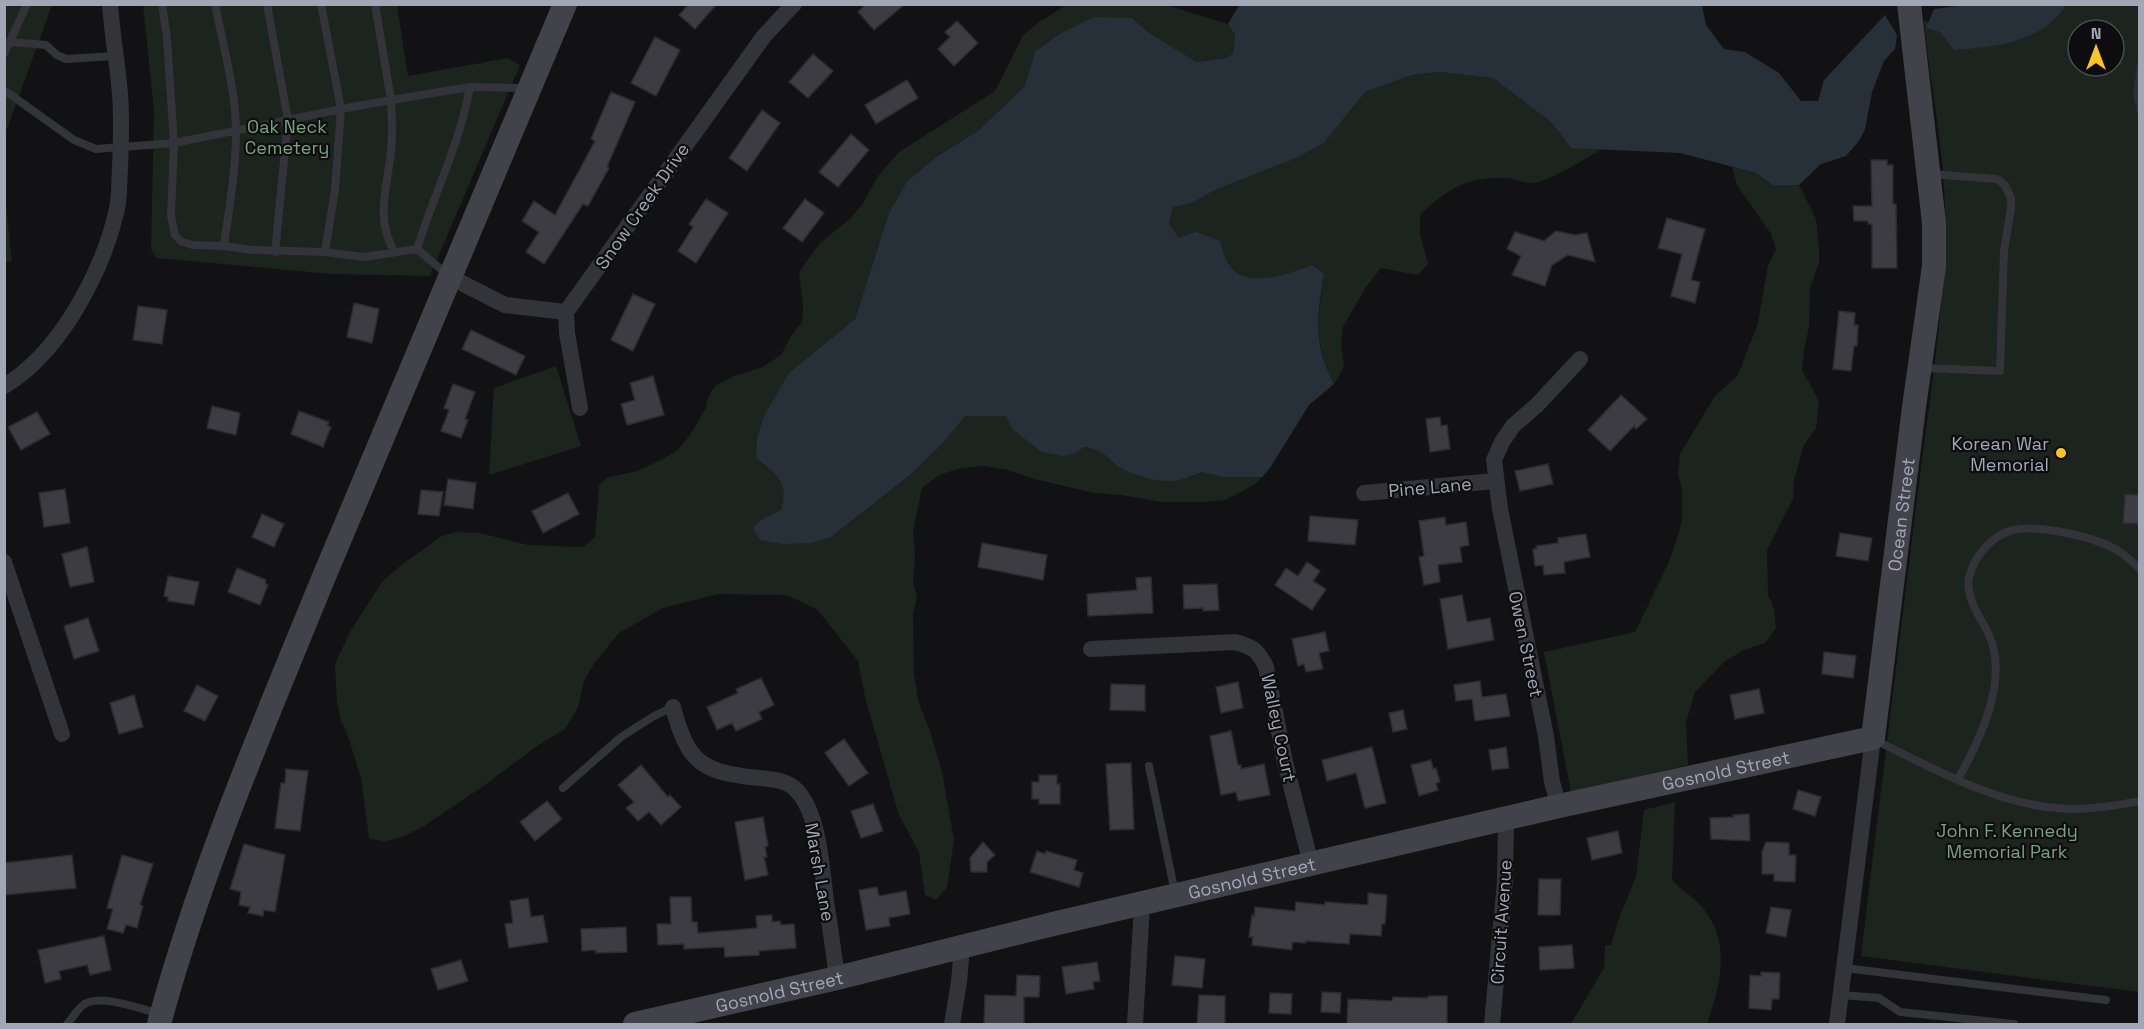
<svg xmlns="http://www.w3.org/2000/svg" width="2144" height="1029" viewBox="0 0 2144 1029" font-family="'Space Grotesk',sans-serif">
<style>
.green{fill:#1c241e;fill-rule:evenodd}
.water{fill:#273039}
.building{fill:#3c3c42;stroke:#2c2c30;stroke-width:1.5}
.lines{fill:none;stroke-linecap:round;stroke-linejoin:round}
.lane{stroke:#33333a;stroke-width:8}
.street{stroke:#33333a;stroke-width:16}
.secondary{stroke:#41424a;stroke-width:24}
.poi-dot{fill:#ffc41f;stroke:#0d0d0f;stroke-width:2}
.labels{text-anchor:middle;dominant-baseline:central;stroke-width:4.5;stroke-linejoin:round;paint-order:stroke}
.park-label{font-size:18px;fill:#77a37d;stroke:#0d0d0f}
.street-label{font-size:18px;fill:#a2a7b6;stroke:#0d0d0f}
.poi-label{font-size:18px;fill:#a2a7b6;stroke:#0d0d0f;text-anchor:end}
</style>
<rect width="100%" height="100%" fill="#121214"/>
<path class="green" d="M1163 4 1228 24 1235 35 1233 54 1226 58 1196 62 1148 32 1132 18 1035 52 1026 86 978 131 939 155 907 181 889 213 855 319 789 373 756 458C777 475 789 481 781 510L762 519 831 537 910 475 943 443 964 416H1006L1075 453 1084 447 1101 450 1122 469 1191 478 1201 472 1224 477H1262L1254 485 1225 500 1204 502H1161L1122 495 1094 493 1035 479 1008 470 985 466 961 468 939 475 922 488 913 531 915 556 913 583 917 596 913 614 914 675 919 704 930 731 942 772 954 840 947 887 936 900 925 895 919 853 898 812 865 697 858 661 817 609 786 595 718 594 663 608 619 633 593 665 584 681 578 707 565 729 537 746 482 787 424 826 402 837 384 842 369 838 361 778 349 739 341 721 337 702 335 664 351 630 382 582 400 566 442 536 456 532 480 533 528 545 583 547 595 537 599 486 606 478 637 471 663 459 678 450 690 435 706 408 708 398 715 386 734 376 763 367 781 355 791 336 802 322 803 306 799 272 820 243 850 219 864 202 878 176 899 152 995 91 1023 35 1041 21 1066 5Z
M5 5H52L5 134Z
M143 5H397L408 76 508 58 520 65 430 276 332 274 156 258 151 249 154 110Z
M2040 5H2139V992L1861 956C1879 804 1898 653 1917 500 1928 409 1944 319 1945 227 1947 158 1930 89 1924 20L1938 25ZM2078 30H2114V66H2078Z
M1439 72 1493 78 1551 122 1571 148H1604C1592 155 1545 183 1534 183 1525 184 1515 178 1506 178 1469 176 1445 190 1420 215V234L1428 264 1418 275 1381 268 1366 287 1343 327 1341 344 1344 367 1334 384C1313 345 1318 316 1324 274L1312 265C1291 273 1247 289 1231 267 1225 260 1223 249 1219 241L1179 238 1169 224 1173 206 1192 203 1215 190 1296 158 1324 143 1365 92 1412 75Z
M1732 167 1756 173 1774 185H1799L1816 219 1819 248V263L1810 288 1809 327 1804 350 1802 370 1819 401 1816 428 1804 445 1794 480 1793 499 1767 550 1768 595 1774 609 1776 628 1765 643 1744 650 1724 662 1695 692 1686 722 1688 765 1571 792 1544 652 1635 632 1668 564 1678 536 1682 520V489L1678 474 1680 454 1715 396 1738 375 1758 323 1768 265 1776 249 1771 234 1737 185Z
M4 186 12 261 5 262H4Z
M556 366 581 446 489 475 494 388Z
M1675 802 1672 880C1681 890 1695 898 1703 908 1732 944 1720 985 1707 1024H1571L1604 968 1605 945H1611L1618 921 1636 876 1644 810Z"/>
<path class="water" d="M1240 4 1702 5 1706 25 1724 49 1745 52 1779 73 1801 101H1818L1824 80 1885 15 1897 35 1895 49 1884 61 1872 92 1865 129 1859 141 1846 156 1821 164 1799 185H1773L1756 173 1680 153 1571 148 1551 122 1493 78 1439 72 1412 75 1365 92 1324 143 1296 158 1215 190 1192 203 1173 207 1169 224 1179 238 1197 232 1220 241C1223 249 1225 261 1231 267 1247 289 1291 273 1312 265L1324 274C1317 315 1313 346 1334 384L1309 405 1270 468 1262 477H1224L1201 472C1180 484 1160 483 1138 475 1132 473 1125 471 1120 468 1103 455 1107 451 1084 447L1075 453 1063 456 1042 452 1012 429 1006 416H965L943 443 910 475 831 537 811 543 783 544 760 540 753 528 762 519 781 510C789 481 777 475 756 458L757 439 764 416 789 373 855 319 889 213 907 181 939 155 978 131 1025 86 1035 52 1058 35 1094 17 1132 18 1148 32 1196 62 1226 58 1233 54 1235 35 1228 24Z
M1965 5V4L2066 5C2042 43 1995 47 1954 50L1940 32 1926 28 1934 9Z
M2139 51V122L2133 94Z"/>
<path class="building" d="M689 4H717L695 29 679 15Z
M866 4H905L874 30 858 12Z
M957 21 978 43 954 66 938 49 950 37 945 32Z
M655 37 680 50 656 96 631 83Z
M813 54 833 71 808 98 789 82Z
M907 80 918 98 876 124 865 105Z
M611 92 635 102 607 167 609 168 588 206 583 204 544 264 526 252 539 232 522 221 534 201 555 215 595 141 591 139Z
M762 110 780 123 747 171 729 158Z
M851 134 869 150 838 187 819 172Z
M1871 160H1887V165H1893V204H1896L1897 268H1872V224H1868V221H1854L1853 206H1872Z
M706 199 728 213 696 263 678 251 693 227 689 224Z
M805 199 824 213 802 242 783 228Z
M1667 218 1705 229 1691 280 1700 282 1695 303 1671 296 1682 254 1658 248Z
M1556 231 1575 235 1587 233 1595 262 1568 255 1552 265 1545 286 1512 275 1521 256 1507 249 1515 232 1544 241Z
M633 294 655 304 633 351 611 340Z
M354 303 379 309 372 343 347 337Z
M138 306 167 310 162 344 133 340Z
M1839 311 1855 313 1854 325H1858L1857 346H1854L1851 371 1833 369Z
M471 330 525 356 516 375 462 349Z
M653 376 664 415 627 425 621 404 635 400 630 383Z
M453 384 475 392 465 419 468 420 461 438 441 431 449 410 444 408Z
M1621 395 1647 419 1636 429 1634 426 1610 451 1588 430Z
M212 406 240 413 236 435 207 428Z
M299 411 329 422 327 426 331 427 323 447 291 434Z
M37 412 50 434 21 450 8 427Z
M1440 417 1441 426 1447 425 1450 449 1430 452 1426 419Z
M1548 464 1553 484 1520 491 1515 471Z
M448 479 476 483 473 509 444 505Z
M65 489 70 523 44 527 39 493Z
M421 490 443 492 439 516 418 514Z
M568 493 579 514 543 533 532 511Z
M2125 494 2139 495V524L2123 523Z
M262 514 284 524 274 547 252 537Z
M1310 516 1358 520 1355 545 1308 541Z
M1445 517 1446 525 1466 522 1469 545 1460 547 1462 562 1438 565 1440 582 1424 585 1419 557 1424 556 1419 521Z
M1840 533 1872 538 1868 561 1836 556Z
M1586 534 1590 557 1564 562 1565 573 1544 575 1543 565 1535 566 1533 549H1537L1536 546 1558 543V538Z
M982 543 1047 555 1043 580 978 567Z
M87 547 94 582 70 587 62 554Z
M1307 562 1320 571 1313 581 1326 589 1312 610 1275 585 1286 568 1298 576Z
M237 568 266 580 265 584 268 585 260 605 228 592Z
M168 576 199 582 194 605 168 601V597L164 596Z
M1151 577 1153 613 1088 616 1087 594 1137 590 1136 578Z
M1217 584 1219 610 1203 611V608L1184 609 1183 585Z
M1462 595 1467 622 1490 618 1494 640 1448 649 1440 599Z
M88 618 99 651 74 659 64 626Z
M1325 632 1329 651 1319 653 1323 669 1306 672 1304 664 1298 666 1292 639Z
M1824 652 1856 656 1853 678 1822 674Z
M761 678 774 705 759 712 762 719 736 731 732 723 717 730 707 707 738 693 736 689Z
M1480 681 1482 697 1506 694 1510 716 1475 721 1472 699 1456 701 1454 685Z
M1238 682 1243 708 1221 713 1216 687Z
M1111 684 1145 685V711L1110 710Z
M197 685 218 696 205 721 184 711Z
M1759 689 1764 713 1735 719 1730 695Z
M134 695 143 727 119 734 110 703Z
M1403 710 1407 729 1393 732 1389 713Z
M1231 731 1238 765H1241V769L1264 764 1270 795 1238 801 1236 792 1221 795 1210 736Z
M844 739 868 773 849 786 825 753Z
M1372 747 1386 803 1365 808 1356 773 1327 781 1322 760Z
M1506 747 1509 768 1492 770 1489 750Z
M1431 760 1433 769 1436 768 1440 782 1436 783 1438 790 1419 796 1411 765Z
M1131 763 1134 829 1110 830 1106 764Z
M641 765 668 797 670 795 681 807 661 825 649 812 638 821 626 808 634 802 618 785Z
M286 769 308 771 300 831 275 828 281 783H285Z
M1039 775H1057V784H1060V804H1039V799H1032V782H1039Z
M1798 790 1821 797 1815 816 1793 809Z
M547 801 562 819 535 841 520 822Z
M873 804 883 831 861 838 851 811Z
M1749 814 1750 841 1711 839 1710 818 1734 817 1733 815Z
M763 817 768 846 765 847 767 857H764L768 875 745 880 735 822Z
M1618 831 1622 853 1592 860 1587 838Z
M983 842 995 855 987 862V872H971L970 858Z
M1766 842 1789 843V855H1796L1795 882 1774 881V874H1762V852Z
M244 844 285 855 275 912 264 910 263 916 248 913 250 907 239 905 241 892 230 889Z
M1037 851 1045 854 1046 851 1077 860 1074 870 1083 873 1079 887 1030 872Z
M72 855 76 888 4 895V863Z
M122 855 153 864 140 905 143 906 137 928 126 925 123 933 107 929 113 909 107 908Z
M1539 879H1561L1560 915H1538Z
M877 887 879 896 906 891 910 914 889 918 890 926 866 930 859 890Z
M1368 893 1387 895 1385 924H1382L1381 936 1350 934 1349 944 1306 941V943L1292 942V950L1252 945 1253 937H1249L1252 915 1254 916 1255 907 1295 911 1296 902 1325 905V902L1368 905Z
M670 897H691L692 922H697L698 933 757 928 756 916 772 915V922L780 921 781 925 794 924 796 948 759 951V955L725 957 724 947 684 949V944L658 945 657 924H671Z
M528 898 531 917 543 915 548 942 509 948 505 924 513 923 510 901Z
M1771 907 1791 910 1786 937 1766 933Z
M626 927 627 952 596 953V950L582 951 581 929Z
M104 936 111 970 90 975 87 965 59 971 61 979 45 983 38 950Z
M1572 945 1574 968 1540 970 1539 947Z
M1175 956 1205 959 1202 988 1172 985Z
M461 960 468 981 438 990 431 969Z
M1097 962 1100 981 1093 982 1094 989 1066 994 1062 967Z
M1761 972 1780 973 1779 999H1772L1771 1010 1749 1008 1750 975 1761 976Z
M1017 975 1040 976 1039 997H1024V1024H984L985 995 1016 996Z
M1322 992 1341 993 1340 1013 1321 1012Z
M1270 993 1292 994 1291 1014 1269 1013Z
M1199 995 1225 996V1024H1197Z
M1428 996H1447V1024H1347L1348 999 1392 1001 1393 997 1428 998Z"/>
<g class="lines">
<path class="lane" d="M162 4 167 38 174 143 171 216 175 235 182 242 193 245 224 246 252 250 325 252 364 257 417 249C434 194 460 143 470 87L528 88
M215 4C223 45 236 91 236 132 236 170 229 208 224 246
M321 4 341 109 391 100 375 4
M11 42 46 45 57 55 66 59 115 56
M4 54 27 4
M4 90 74 140 96 149 174 143 288 120 267 4
M417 249 449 276
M275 252 288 120 341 109 335 190 325 252
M394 252C375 215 387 190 391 151 393 134 392 117 391 100L470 87
M1921 368 2000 371 2004 251 2011 208V198L2005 185 1997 179 1930 174
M1873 739C1931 767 1992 803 2057 808 2085 811 2112 806 2140 801
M1149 766 1175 893
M1958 779C1980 740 2008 682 1990 637 1982 619 1965 599 1969 578 1974 556 1992 535 2013 530 2038 524 2094 537 2115 549 2125 554 2132 562 2140 569
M563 788 621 737 654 716 673 707
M1845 968 2106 1000
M1841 995 1879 998 1900 1012 2014 1024
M67 1024C72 1019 76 1011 82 1006 98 992 140 1009 160 1014"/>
<path class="street" d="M450 277 505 305 566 312 764 36 794 4
M566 312 567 333 580 408
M4 386C33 369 56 341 73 314 92 283 108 248 116 213 120 199 119 183 120 168 121 144 122 119 120 95 118 65 112 35 110 4
M1364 493 1495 481
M4 562 62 734
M1091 649 1235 642C1253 647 1258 650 1266 667L1285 762 1311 864
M673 707C688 764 702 772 759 778 770 779 785 780 794 788 819 809 822 870 826 901 830 927 834 953 837 978
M1559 806 1552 782 1546 736 1500 509 1494 460 1502 442 1513 426 1537 405 1580 359
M952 1024 959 982 962 947
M1135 1024 1142 905
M1492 1024 1505 881 1506 819
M1837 1024 1873 738"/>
<g class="secondary">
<path d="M159 1024C200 872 263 726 323 579 403 387 485 196 565 4"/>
<path id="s1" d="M635 1024 837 978 1053 924 1559 806 1873 738 1914 407 1934 266V223L1909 4"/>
</g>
</g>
<circle class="poi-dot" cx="2061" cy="453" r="6"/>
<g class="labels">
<g class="park-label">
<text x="287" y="126">Oak Neck<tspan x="287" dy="21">Cemetery</tspan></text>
<text x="2007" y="830">John F. Kennedy<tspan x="2007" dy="21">Memorial Park</tspan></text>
</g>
<g class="street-label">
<text transform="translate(642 206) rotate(-55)">Snow Creek Drive</text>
<text transform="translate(1430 487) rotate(-5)">Pine Lane</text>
<text stroke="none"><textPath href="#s1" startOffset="1496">Ocean Street</textPath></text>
<text transform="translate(1526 644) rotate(78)">Owen Street</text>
<text transform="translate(1279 728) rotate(78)">Walley Court</text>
<text stroke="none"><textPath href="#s1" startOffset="1120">Gosnold Street</textPath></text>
<text transform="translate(820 872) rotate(80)">Marsh Lane</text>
<text stroke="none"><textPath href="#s1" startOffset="634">Gosnold Street</textPath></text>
<text transform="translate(1501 922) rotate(-86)">Circuit Avenue</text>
<text stroke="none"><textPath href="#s1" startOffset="148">Gosnold Street</textPath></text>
</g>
<g class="poi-label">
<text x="2049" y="443">Korean War<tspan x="2049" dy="21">Memorial</tspan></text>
</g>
</g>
<rect width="2144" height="1029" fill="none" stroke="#a2a7b6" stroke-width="12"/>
<g transform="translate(2096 48)"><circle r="28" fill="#0d0d0f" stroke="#494b52" stroke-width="1.5"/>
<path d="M0-4.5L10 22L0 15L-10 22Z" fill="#ffc41f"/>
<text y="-9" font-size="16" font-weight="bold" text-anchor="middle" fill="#a2a7b6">N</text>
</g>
</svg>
